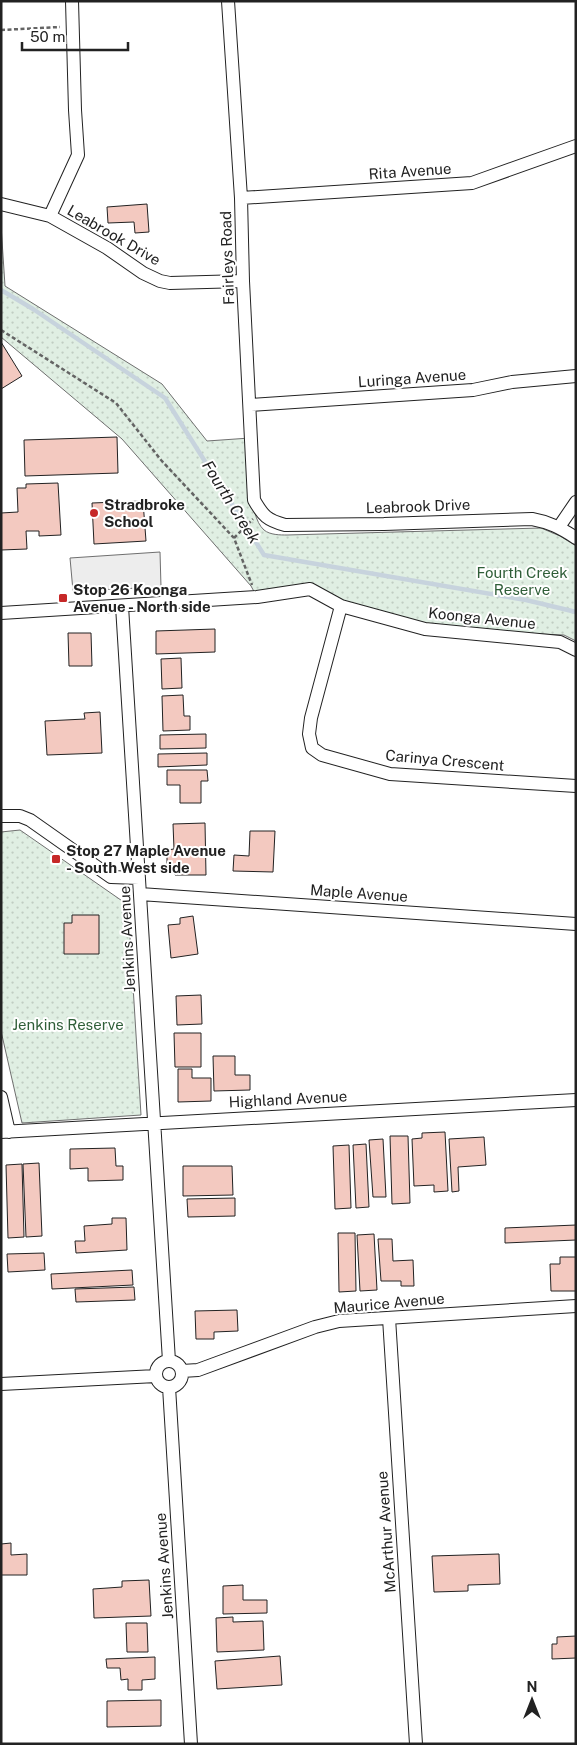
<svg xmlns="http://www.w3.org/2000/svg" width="577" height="1745" viewBox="0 0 577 1745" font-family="'Public Sans',sans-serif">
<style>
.park{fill:url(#park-dots);stroke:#6f6f6f}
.parking{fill:#ededed;stroke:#6f6f6f}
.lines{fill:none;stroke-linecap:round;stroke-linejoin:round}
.stream{stroke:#c7d3dd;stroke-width:4.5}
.building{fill:#f3c9c0;stroke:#222}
.street-casing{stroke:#222;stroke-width:14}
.path{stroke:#646464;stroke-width:2.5;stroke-dasharray:4 2.5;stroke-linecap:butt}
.street{stroke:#fff;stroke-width:12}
.poi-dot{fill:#c62828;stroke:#fff;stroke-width:2}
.labels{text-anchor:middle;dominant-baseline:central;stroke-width:4;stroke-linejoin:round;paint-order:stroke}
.street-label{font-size:15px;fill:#222;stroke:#fff}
.poi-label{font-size:15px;font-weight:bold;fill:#222;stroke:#fff;text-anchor:start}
.park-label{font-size:15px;fill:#2f5e38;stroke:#fff}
.water-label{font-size:16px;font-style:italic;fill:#222;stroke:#fff}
</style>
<defs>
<pattern id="park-dots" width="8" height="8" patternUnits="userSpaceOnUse" patternTransform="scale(1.25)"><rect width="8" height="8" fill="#e0efe3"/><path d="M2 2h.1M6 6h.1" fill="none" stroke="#c0cdc2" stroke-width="1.8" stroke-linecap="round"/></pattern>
</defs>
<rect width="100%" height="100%" fill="#fff"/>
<path class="park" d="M1 225 5 286 162 384 207 441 250 438C251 461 247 515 264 530 270 535 280 535 287 535L541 528 560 536 576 546V641L564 635 425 629 309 590 257 597 251 586 122 439 1 337Z
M20 830 128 905 141 1115 22 1123 1 1031V832Z"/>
<path class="parking" d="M160 552 161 587 73 591 70 558Z"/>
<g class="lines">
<path class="stream" d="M1 290 33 309 165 398 264 555 526 600 576 612"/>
</g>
<path class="building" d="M147 204 149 232 135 233 134 222 108 223 107 207Z
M1 342 22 376 1 389Z
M117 437 118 473 25 476 24 440Z
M58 483 61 535 39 536V531H26L27 549 1 550V513L18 512 17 488H26V484Z
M143 501 146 541 94 544 92 503Z
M215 629V652L156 654V631Z
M68 633H91L92 666H69Z
M181 658 182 688 162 689 161 659Z
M183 695 184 716H190V730L163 731 162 696Z
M100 712 102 753 47 755 45 721 85 719 84 713Z
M206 734V748L160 749V735Z
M207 753V765L158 767V754Z
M167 770H207L208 781H201V803H180V785H167Z
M205 823 206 875H175V866H167V850L174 849 173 824Z
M250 831H275L273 872 233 871 234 855 249 856Z
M72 915H99V954H64V923H72Z
M193 916 198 954 171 958 168 925 180 924V918Z
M201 995 202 1024 177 1025 176 996Z
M174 1033H201V1067H175Z
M213 1056H235V1075H250V1090L214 1091Z
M178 1069H192V1078H211V1101L178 1102Z
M445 1132 448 1191 434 1192V1185L414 1186 412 1139 422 1138V1133Z
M390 1136H408L410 1203 392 1204Z
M484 1137 486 1165 458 1167 459 1191 452 1192 449 1139Z
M383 1139 386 1197H373L369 1140Z
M366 1144 369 1207 356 1208 353 1145Z
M349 1145 351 1208 335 1209 333 1146Z
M115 1148 116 1166H123V1180L88 1181V1168L70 1169V1149Z
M39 1163 42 1236 26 1237 23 1164Z
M22 1164 24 1237 8 1238 6 1165Z
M183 1166H232L233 1195 183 1196Z
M235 1198V1216L188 1217 187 1199Z
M112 1218H126L127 1250 76 1253 75 1241H85L84 1226 112 1224Z
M576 1225V1240L505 1243V1228Z
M338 1233H355L356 1291 339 1292Z
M374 1234 377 1290 360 1291 357 1235Z
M378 1239H392L393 1261 413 1260 414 1286H401V1281H381Z
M44 1253 45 1270 8 1272 7 1254Z
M560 1257H576V1291H551L550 1264H560Z
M132 1270 133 1285 52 1289 51 1274Z
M134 1287 135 1300 76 1302 75 1289Z
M237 1310 238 1331 214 1332V1339H196L195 1311Z
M11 1543V1555L27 1554V1575H1V1544Z
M499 1554 500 1584 468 1585V1591L434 1592 432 1556Z
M149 1580 151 1616 94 1618 93 1589 122 1587V1581Z
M243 1585V1600H267V1613L223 1614V1586Z
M233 1617V1622L263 1621 264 1650 217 1652 216 1618Z
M126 1623H147L148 1652H127Z
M576 1636V1658L552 1659V1644H557V1637Z
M280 1656 282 1685 217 1689 215 1661Z
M155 1657V1679L142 1680V1690H128V1679L121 1680 120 1668H107L106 1659Z
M161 1700V1726L107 1727V1701Z"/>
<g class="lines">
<defs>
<path id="street" d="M228 1 241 198 243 281 254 500C263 516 267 520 285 525L384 524 532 519C549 522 561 528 576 538
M241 198 472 183 576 146
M1 204 50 216 107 248 143 273 160 281 170 283 243 281
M50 216 78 155 75 110 72 1
M251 405 473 390 512 382 576 376
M559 527 576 502
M122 606 169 1361
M341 606 311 718 309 734 312 748 322 755 390 774 576 786
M1 613 257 597 310 589 341 606 425 629 560 642 576 650
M1 816H20L30 820 111 877 139 878
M140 894 576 924
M1 1097 9 1132
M1 1132 576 1100
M389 1318 416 1744
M156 1374a13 13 0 1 1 26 0a13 13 0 1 1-26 0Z
M182 1371 198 1370 315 1327 339 1321 576 1306
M1 1384 156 1376
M169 1387 191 1744"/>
</defs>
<use href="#street" class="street-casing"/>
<path class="path" d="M1 30 60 27
M1 330 116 403 161 460 234 538 252 585
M234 538 253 519"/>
<use href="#street" class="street"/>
</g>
<g class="poi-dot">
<circle cx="94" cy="513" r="5"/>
<rect x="58" y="593" width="10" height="10" rx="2.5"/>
<rect x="51" y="854" width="10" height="10" rx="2.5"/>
</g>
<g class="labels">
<g class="street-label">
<text transform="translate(410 171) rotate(-4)">Rita Avenue</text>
<text transform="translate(114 235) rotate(30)">Leabrook Drive</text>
<text transform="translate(227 258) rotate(-92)">Fairleys Road</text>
<text transform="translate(412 378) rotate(-4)">Luringa Avenue</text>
<text transform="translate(418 506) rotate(-2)">Leabrook Drive</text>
<text transform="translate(482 618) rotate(6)">Koonga Avenue</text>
<text transform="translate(445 760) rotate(5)">Carinya Crescent</text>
<text transform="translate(359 893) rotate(4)">Maple Avenue</text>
<text transform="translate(127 939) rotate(-93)">Jenkins Avenue</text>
<text transform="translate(288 1099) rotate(-3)">Highland Avenue</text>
<text transform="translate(389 1303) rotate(-5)">Maurice Avenue</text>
<text transform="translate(386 1532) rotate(-94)">McArthur Avenue</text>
<text transform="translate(164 1566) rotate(-94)">Jenkins Avenue</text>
</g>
<g class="poi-label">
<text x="104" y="504">Stradbroke<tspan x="104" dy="17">School</tspan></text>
<text x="73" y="589">Stop 26 Koonga<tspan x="73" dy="17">Avenue - North side</tspan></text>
<text x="66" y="850">Stop 27 Maple Avenue<tspan x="66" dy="17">- South West side</tspan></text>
</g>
<g class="park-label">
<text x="522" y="572">Fourth Creek<tspan x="522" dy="17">Reserve</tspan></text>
<text x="68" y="1024">Jenkins Reserve</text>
</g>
<g class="water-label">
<text transform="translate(231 502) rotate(58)">Fourth Creek</text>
</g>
</g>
<rect width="577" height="1745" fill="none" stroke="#222222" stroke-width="5"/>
<g transform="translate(532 1700)" stroke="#ffffff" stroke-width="4" paint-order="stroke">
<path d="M0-4L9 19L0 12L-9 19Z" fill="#222222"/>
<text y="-8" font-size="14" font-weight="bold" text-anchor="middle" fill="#222222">N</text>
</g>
<path d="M22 42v8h106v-8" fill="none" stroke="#222222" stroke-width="2.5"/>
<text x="30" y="42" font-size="15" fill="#222222" stroke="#ffffff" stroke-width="4" paint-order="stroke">50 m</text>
</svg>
